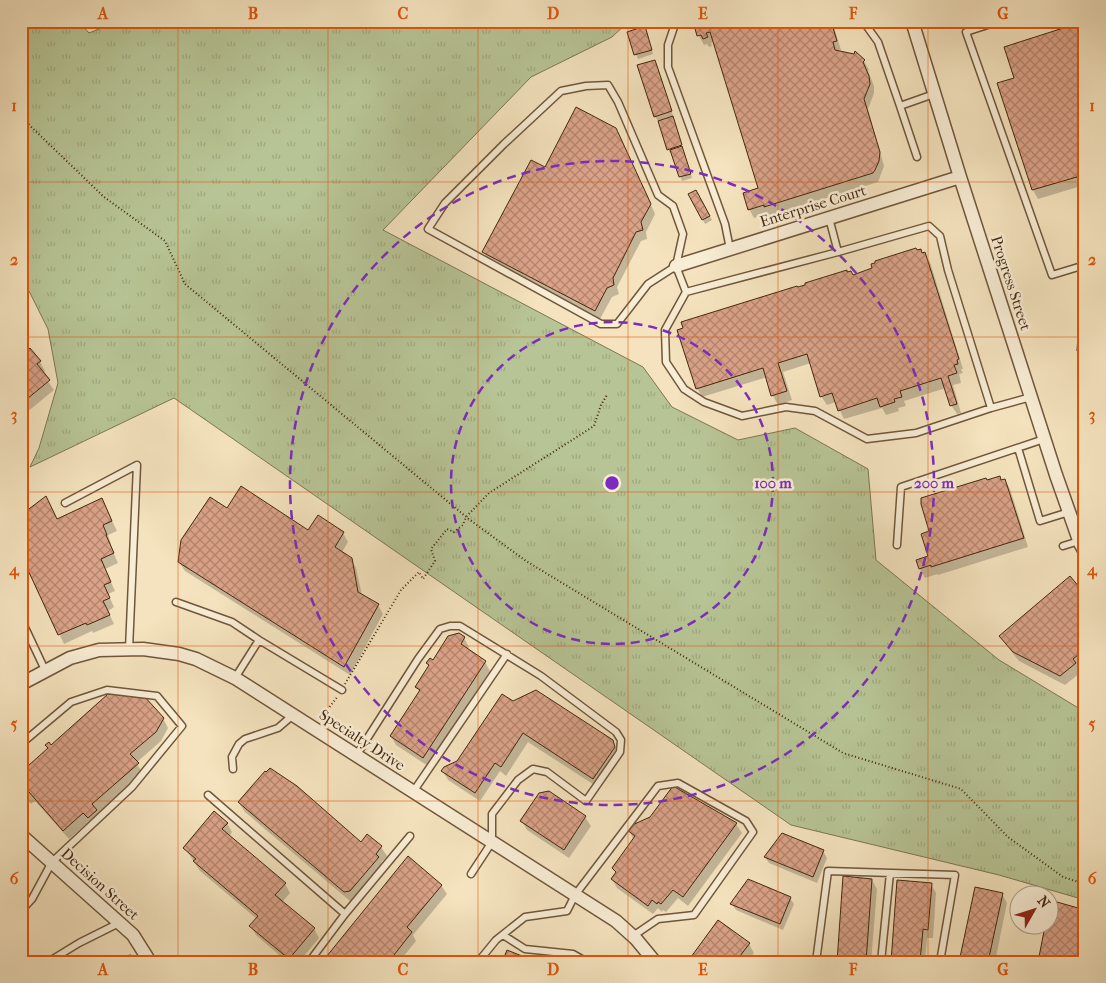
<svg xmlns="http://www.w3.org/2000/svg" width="1106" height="983" viewBox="0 0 1106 983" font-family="'IM FELL French Canon',serif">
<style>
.grass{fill:url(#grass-tufts);stroke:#7e7652}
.shadow{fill:#0003}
.building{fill:url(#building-cross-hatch);stroke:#44270e}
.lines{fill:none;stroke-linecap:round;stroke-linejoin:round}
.service-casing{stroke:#70563a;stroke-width:9}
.minor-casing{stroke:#70563a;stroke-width:15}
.path{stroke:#44270e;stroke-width:2;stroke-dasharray:1 2.5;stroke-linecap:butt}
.service{stroke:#f8edd5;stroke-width:6}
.minor{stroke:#f8edd5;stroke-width:12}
.grid{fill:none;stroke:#e0560c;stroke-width:1;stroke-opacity:0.55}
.ring{fill:none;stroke:#7b2cbf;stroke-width:2.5;stroke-dasharray:9 6}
.labels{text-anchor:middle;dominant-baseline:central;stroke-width:5;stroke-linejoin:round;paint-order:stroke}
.street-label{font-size:15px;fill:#44270e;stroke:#f8edd5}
.centre{fill:#7b2cbf;stroke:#f8edd5;stroke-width:2.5}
.ring-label{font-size:15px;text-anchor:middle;font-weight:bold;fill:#7b2cbf;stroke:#f8edd5;stroke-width:5;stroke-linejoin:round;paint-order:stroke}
.neatline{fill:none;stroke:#e0560c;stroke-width:2}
.grid-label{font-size:16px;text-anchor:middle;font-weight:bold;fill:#e0560c}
</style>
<defs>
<pattern id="grass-tufts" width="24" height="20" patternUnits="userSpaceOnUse" patternTransform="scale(1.25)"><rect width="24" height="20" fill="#b7c495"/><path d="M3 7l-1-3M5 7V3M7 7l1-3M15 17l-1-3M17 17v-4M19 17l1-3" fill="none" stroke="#9fa87f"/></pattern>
<pattern id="building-cross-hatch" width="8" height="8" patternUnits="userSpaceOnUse" patternTransform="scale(1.25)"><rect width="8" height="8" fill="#daa288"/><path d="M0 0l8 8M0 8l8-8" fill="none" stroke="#b2846e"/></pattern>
</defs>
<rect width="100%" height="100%" fill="#f4e3be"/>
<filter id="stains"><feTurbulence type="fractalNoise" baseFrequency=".004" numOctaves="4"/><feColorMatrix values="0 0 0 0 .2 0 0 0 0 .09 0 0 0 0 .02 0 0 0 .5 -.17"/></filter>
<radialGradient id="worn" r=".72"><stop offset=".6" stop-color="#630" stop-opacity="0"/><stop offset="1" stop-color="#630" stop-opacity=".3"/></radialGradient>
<path class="grass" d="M21 21H78L89 33 119 21H629L612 37 531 77 383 230 643 367 672 407 738 440 795 428 868 469 876 560 999 660 1085 712V900L999 875 791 825 174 398 30 467 39 448 58 383 48 329 29 291 21 284Z"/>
<path class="shadow" d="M109 21H126L120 26 117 23 113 27Z
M650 21H663L655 28Z
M694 21H832L841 50 837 51 855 55V53L864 61 869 70 868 71 874 86V93L868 109 884 166 878 182 770 216 768 214 754 218 749 209 760 189 714 42 711 43 712 46 709 47 707 44 704 45 699 36Z
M1085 22 1081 186 1038 199 1033 190 999 84 1015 79Z
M647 32 653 54 638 59 628 33Z
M655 61 658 68 682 144 668 148 659 123 655 116Z
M621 139 655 214 646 232 647 239 641 241 617 287 619 294 612 297 600 319 489 261 484 252Z
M682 146 692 178 682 181 672 152 670 153 669 150Z
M696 191 712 220 705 224 690 195Z
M924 253 930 262 963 369H961L963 373 959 374 961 383 953 385 961 413 957 414 951 405 946 388 904 401 906 406 898 408 899 411 886 415 882 408 844 419 836 402 827 405 821 396 811 363 783 372 792 400 778 405 773 396 767 377 702 397 697 388 797 288 853 276Z
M1085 319V367L1079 358 1080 353 1078 350Z
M21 348 26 353 40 362 45 371 42 373 54 390 21 417Z
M1005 480 1010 489 1028 547 938 575 937 574 925 578 920 569 930 557 931 532 986 481Z
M102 500 117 531 108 535 111 544 110 545 118 563 105 569 115 591 108 594 114 607 108 611 114 624 93 633 92 631 64 644 21 552 57 520Z
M227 509 309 532 343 533 348 542 342 552 351 559 356 568 362 595 378 605 383 614 350 675 185 571 179 562Z
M1085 598V662L1078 668 1080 673 1065 685 1019 661 1006 645 1001 636Z
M464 638 469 647 467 650 485 662 490 671 428 766 396 745 391 736 420 692 416 687 430 667 428 663 433 661Z
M513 703 612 741 618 751 599 788 528 742 506 776 500 771 480 801 448 780 443 771 458 762Z
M163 718 168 728 161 741 136 763 143 773 98 813 101 819 94 826 89 821 69 839 35 801 31 804 21 792V773L51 747Z
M673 788 736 824 742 833 688 906 678 898 666 912 663 910 662 912 658 908 653 914 617 888 612 879 616 873 613 868 634 840 629 830 650 818Z
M239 803 361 843 367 836 381 847 387 856 381 863 383 867 356 900 350 901 245 812Z
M585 817 591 826 569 858 527 830 522 821Z
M227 823 232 832 229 837 285 884 290 893 282 902 314 929 319 938 299 962H287L256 935 251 926 257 919 200 871 185 848Z
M823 851 827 858 817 883 769 863 765 857Z
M872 880 877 889 871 962H838Z
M931 884 936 893 933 938H927L925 962H892Z
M441 885 447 894 413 935 416 941 399 962H323Z
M21 891 25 898 24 907 21 909Z
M1002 894 1007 903 995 962H961Z
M790 898 794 904 783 930 736 910 732 904Z
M749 944 754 953 747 962H695L692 957Z"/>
<path class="building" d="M693 21H831L837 41 833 42 835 50 854 54 855 51 865 60 863 62 869 76 870 84 864 99 880 152 879 161 875 170 873 173 764 207V205L748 210 743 193 758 188 710 32 706 33 708 37 703 39 701 35 697 36Z
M1085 21V198L1077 177 1032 190 997 83 1014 78 1004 47Z
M645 26 652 50 634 55 627 32Z
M655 60 672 111 654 117 637 65Z
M576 107 616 128 651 204 641 222 643 230 636 232 613 278 614 285 607 288 595 311 482 252 531 160 545 167Z
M673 116 682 145 667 150 658 121Z
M682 146 691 174 679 177 670 150Z
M696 190 710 216 702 220 688 194Z
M916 248 917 250 921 249 922 253 925 252 959 359 957 360 958 364 954 365 957 373 948 376 957 404 950 406 941 378 900 391 902 397 894 399 895 402 880 407 877 398 838 411 832 393 820 397 807 354 778 363 787 391 771 396 763 368 696 389 677 330 683 328 681 322 797 286 798 287 805 285V283L847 270V272L851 271 853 275 872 268 871 264 875 263V261Z
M1085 317V359L1078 358 1079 351H1077L1079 319Z
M21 346 26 352 30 348 41 361 37 364 50 380 21 404Z
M1000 476 1001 480 1005 479 1024 538 931 567V565L919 569 916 560 928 556 921 534 929 531 921 504V498L986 478 987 480Z
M241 486 308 530 318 515 344 532 335 547 352 558 358 592 379 604 344 667 178 562 181 540 210 497 227 508Z
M46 496 57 519 102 498 112 521 103 525 107 535H106L114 553 101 559 111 582 104 585 110 598 103 601 110 615 87 625 86 623 58 635 21 555V515Z
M1070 576 1085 594V649L1073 659 1076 663 1060 676 1013 652 999 636Z
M459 633 465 637 461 644 486 661 423 758 390 736 420 690 415 687 429 665 426 663 430 658 433 660 448 636Z
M536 690 613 740 615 747 593 779 523 733 501 767 495 763 475 793 441 771 444 767 457 761 502 694 513 701Z
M108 694 144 696 164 718 156 732 130 754 139 763 92 804 97 810 88 818 83 813 63 831 29 792 25 796 21 791V772L24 769 22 766 25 763 28 766 48 748 45 745 49 742 51 745Z
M270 768 297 786 361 842 367 834 382 846 376 854 379 857 350 891 344 892 238 802 265 771 266 772Z
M673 786 737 823 683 897 673 890 661 904 658 902 657 904 652 900 648 906 611 879 616 872 612 868 635 836 627 830 630 826 650 817Z
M549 791 586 816 564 850 520 821 539 793Z
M214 811 228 823 222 829 286 883 275 895 315 928 289 959 249 926 258 916 193 861 196 859 183 848Z
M782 833 824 850 813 877 764 857Z
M408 856 442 885 407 927 412 932 394 955 388 962H322Z
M843 876 872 879 866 962H837Z
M748 879 791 897 780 924 730 904Z
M897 880 932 883 928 930 923 929 920 962H891Z
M975 887 1003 893 988 962H959Z
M1057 902 1085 910V962H1038L1045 926H1048L1049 908Z
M718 920 750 943 740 956 741 958 738 962H697L691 957Z
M507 950 537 962H502Z
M131 955 132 962H87Z"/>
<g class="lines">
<defs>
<path id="service" d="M676 21 668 45V67L725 224 730 249
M863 21 878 42 900 106 934 94
M1000 21 966 32 1052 275 1085 265
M900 106 917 157
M676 266 648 284 617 324H601L428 229 445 203 504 144 561 91 586 86 608 85 618 102 658 195 673 206 683 234 676 266 686 292 665 330 666 362 684 389 704 402 742 416 786 407 815 411 867 439 916 433 991 408 948 270 940 236 929 226 838 252 829 218
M686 292 838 252
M991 408 1031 397
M1018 448 1040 521 1069 512
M65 503 137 465 129 649
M897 545 901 487 1044 439
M1063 546 1079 541
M176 602 232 622 259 640 235 678
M21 619 45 670
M259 640 342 690
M21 744 71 702 107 690 157 696 182 726 132 787 52 862 32 899 21 911
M356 756 418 659 440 629 450 626H460L541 676 616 732 621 740 620 752 586 801 547 772 533 769 518 780 492 814V842L471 874
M233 769 232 757 239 744 245 739 278 728 293 715
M413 792 507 654
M208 795 345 914 309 962
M345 914 410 836
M503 935 525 949 573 954 587 962
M48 962 79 943 119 923
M478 962 496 940 525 917 567 911 575 895 658 786 678 783 746 821 753 832 694 915 658 919 633 936
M816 962 828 871 955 875 940 962
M881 962 890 873"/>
<path id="minor" d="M912 21 960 177 1056 475 1080 543 1085 552
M676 266 960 177
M21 684 70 658 99 650 143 649 179 654 196 659 235 678 616 921 636 939 655 962
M21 835 133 935 150 962"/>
</defs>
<use href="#service" class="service-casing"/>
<use href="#minor" class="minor-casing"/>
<path class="path" d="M21 117 104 197 165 241 185 284 470 520 526 561 843 753 961 789 1008 837 1063 877 1085 884
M345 684 401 590 419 572 423 579 435 561 431 549 447 529 454 532 463 525 466 517 489 493 594 426 601 405 607 395
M321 718 338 696"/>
<use href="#service" class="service"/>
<use href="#minor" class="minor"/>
</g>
<path class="grid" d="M178 21V962M328 21V962M478 21V962M628 21V962M778 21V962M928 21V962M21 182H1085M21 337H1085M21 492H1085M21 646H1085M21 801H1085"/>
<g class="ring">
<circle cx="612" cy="483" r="161"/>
<circle cx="612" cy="483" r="322"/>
</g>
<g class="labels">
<g class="street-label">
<text transform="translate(813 206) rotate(-17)">Enterprise Court</text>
<text transform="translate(1011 283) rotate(72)">Progress Street</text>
<text transform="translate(362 740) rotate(33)">Specialty Drive</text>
<text transform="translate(100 884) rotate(42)">Decision Street</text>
</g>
</g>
<circle cx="612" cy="483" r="8" class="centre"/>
<g class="ring-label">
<text x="773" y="488">100 m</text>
<text x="934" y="488">200 m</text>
</g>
<rect width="1106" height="983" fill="none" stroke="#f4e3be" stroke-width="55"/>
<g transform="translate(1034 910) rotate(51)"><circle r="24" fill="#f8edd5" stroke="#b09e85"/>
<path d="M0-4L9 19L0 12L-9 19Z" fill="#8f2418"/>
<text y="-8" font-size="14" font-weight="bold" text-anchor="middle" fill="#44270e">N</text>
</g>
<rect x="28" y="28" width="1050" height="928" class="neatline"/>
<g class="grid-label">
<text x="103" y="19">A</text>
<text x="253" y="19">B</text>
<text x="403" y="19">C</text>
<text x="553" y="19">D</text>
<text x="703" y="19">E</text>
<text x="853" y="19">F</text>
<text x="1003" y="19">G</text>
<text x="14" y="111">1</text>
<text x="1092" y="111">1</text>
<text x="14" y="265">2</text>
<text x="1092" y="265">2</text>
<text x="14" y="420">3</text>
<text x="1092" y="420">3</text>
<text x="14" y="575">4</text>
<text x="1092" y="575">4</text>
<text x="14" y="729">5</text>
<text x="1092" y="729">5</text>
<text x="14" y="884">6</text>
<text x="1092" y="884">6</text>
<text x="103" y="975">A</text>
<text x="253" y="975">B</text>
<text x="403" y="975">C</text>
<text x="553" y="975">D</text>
<text x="703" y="975">E</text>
<text x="853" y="975">F</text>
<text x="1003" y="975">G</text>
</g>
<rect width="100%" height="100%" filter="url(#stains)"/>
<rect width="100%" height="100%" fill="url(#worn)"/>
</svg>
